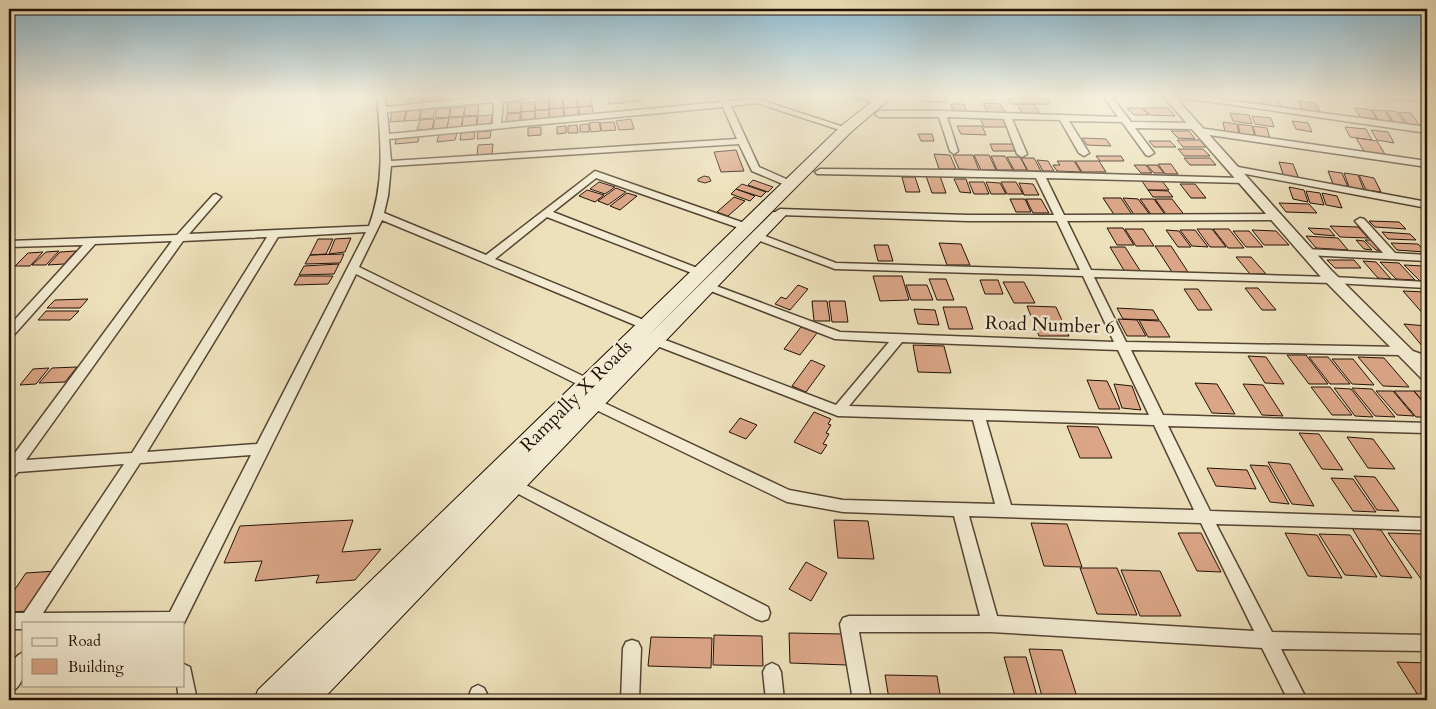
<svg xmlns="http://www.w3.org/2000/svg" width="1436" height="709" viewBox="0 0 1436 709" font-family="Cardo,serif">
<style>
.building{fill:#dba687;stroke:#221106}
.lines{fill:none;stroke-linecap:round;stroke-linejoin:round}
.minor-casing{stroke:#554533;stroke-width:3}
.tertiary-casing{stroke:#554533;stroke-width:3}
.secondary-casing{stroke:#221106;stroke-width:2}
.minor{fill:#f3ecd3;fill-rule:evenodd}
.tertiary{fill:#f3ecd3;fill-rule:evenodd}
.secondary{fill:#f3ecd3;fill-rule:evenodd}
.labels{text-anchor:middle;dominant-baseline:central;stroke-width:5;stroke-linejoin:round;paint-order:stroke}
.street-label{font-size:19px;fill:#221106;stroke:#f3ecd3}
</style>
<rect width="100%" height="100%" fill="#ede1bb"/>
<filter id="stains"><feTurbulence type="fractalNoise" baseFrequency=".004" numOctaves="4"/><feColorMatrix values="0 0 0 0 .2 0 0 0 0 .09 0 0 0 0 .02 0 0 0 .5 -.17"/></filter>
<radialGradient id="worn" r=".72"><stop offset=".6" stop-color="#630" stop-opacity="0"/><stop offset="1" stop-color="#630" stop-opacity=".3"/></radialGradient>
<path class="building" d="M410 96H423L421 104 407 105Z
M424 96H437L436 102 422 103Z
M438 96H451V101L437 102Z
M591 96 592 106 578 107 577 97Z
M607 96H623L625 103 609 104Z
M626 96H640L642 101 628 102Z
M920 96H946L948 102H923Z
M1242 96 1259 97 1263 106 1245 104Z
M1261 97 1278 99 1283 109 1265 106Z
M577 98 578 107 564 108 563 99Z
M1008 98H1046L1050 104H1011Z
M562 99 563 108 550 109 549 100Z
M549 100V109L535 110V101Z
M1298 101 1315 103 1321 113 1303 111Z
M521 102V112L507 113 508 103Z
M535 102V111L521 112 522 103Z
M983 103 1000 104 1006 114H988Z
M951 104H964L967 113H953Z
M1017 104H1034L1041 115H1023Z
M479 105 478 115 464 116 465 106Z
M592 106 594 116 580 117 579 107Z
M465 107 463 116 449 117 451 108Z
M578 107V117L565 118 564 108Z
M450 108 449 117 435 118 437 109Z
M563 108 564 118 550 119 549 109Z
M1127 108H1142L1149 115H1134Z
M1143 108H1168L1175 116 1150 115Z
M1355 108 1371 110 1377 119 1360 117Z
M435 109 433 118 419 119 422 110Z
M421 110 419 120 404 121 407 111Z
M549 110V120L535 121V111Z
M1372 110 1385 111 1393 123 1379 121Z
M1386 110 1397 112 1406 125 1394 123Z
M406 111 404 121 390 122 392 112Z
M535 111V121L521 122V112Z
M1399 112 1411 113 1420 126 1408 125Z
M520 113V123L506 124 507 114Z
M1230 113 1249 115 1252 124 1233 121Z
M492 115 491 124 477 125 478 116Z
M477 116 476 126 462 127 463 117Z
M1252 116 1271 118 1274 127 1255 124Z
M463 117 461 127 447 128 449 118Z
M449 118 447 128 433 129 435 119Z
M980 118 1002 119 1007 127H984Z
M434 119 432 129 417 130 420 120Z
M631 119 634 129 619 130 616 121Z
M1292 121 1308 123 1312 132 1296 129Z
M599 122 601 131 591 132 589 123Z
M614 122 616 130 602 131 600 123Z
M1223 122 1237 124 1239 134 1225 132Z
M589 124V132H580V125Z
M1238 124 1252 126 1255 137 1240 135Z
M577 125 578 133H568V126Z
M566 126V133L557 134V127Z
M957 126H982L986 135 961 134Z
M1253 126 1267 128 1270 139 1256 137Z
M541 127V135L528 136V128Z
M1345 127 1366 129 1372 140 1350 137Z
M1371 130 1388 132 1394 143 1377 140Z
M491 131 490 138 477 139 478 132Z
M1171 131H1189L1195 139 1178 138Z
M475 132 474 139 460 140 461 133Z
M457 133 455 140 437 142 439 134Z
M918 134H932L934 141H921Z
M419 135 418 142 395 144 397 137Z
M1082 138 1106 139 1111 146 1087 145Z
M1356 138 1377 141 1386 156 1365 153Z
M1177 140H1200L1206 147H1183Z
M1149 141H1170L1176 147H1154Z
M493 144 492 155 477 156 478 145Z
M990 144H1014L1018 151H993Z
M1178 149H1203L1210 156H1184Z
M736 150 744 171 721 172 714 152Z
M934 154 950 155 956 169H939Z
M953 155H973L979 170 959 169Z
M974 155H989L996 170H981Z
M991 156H1005L1013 170H997Z
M1096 156H1121L1124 161H1100Z
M1007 157H1020L1027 170H1014Z
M1021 158H1034L1041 171H1028Z
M1184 158H1210L1216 165H1190Z
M1037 160 1048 161 1054 171H1043Z
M1057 161H1074L1081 172 1057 171 1053 165H1060Z
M1075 161H1099L1106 172H1082Z
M1279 162 1293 164 1299 179 1284 177Z
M1158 164H1171L1178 174H1165Z
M1134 165H1146L1152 173H1141Z
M1147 165H1157L1164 173H1154Z
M1328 171 1342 173 1348 187 1333 184Z
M1344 173 1358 175 1364 190 1349 187Z
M1359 175 1374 178 1381 192 1366 190Z
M704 176 709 177 711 181 705 183 698 181V179Z
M926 176H940L946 193H932Z
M902 177H915L920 192H906Z
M954 179H966L971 193 960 192Z
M753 180 773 187 768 192 748 185Z
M1142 181H1162L1169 190H1148Z
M599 182 615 187 605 194 590 189Z
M969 182H984L989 194H974Z
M986 182 1000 183 1006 194H991Z
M1001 182H1016L1023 194H1007Z
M1019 183 1033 184 1039 195H1024Z
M742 184 766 192 761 197 736 189Z
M1180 184H1195L1206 198H1191Z
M1289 187 1304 190 1308 202 1293 199Z
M616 188 626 192 608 205 598 201Z
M736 189 755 196 750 201 731 194Z
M587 190 604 195 595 202 579 196Z
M1148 190 1168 191 1173 197H1153Z
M1306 191 1320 193 1324 205 1310 203Z
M627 193 637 196 620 210 610 206Z
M1322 193 1337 196 1342 208 1326 205Z
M734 197 745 201 728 216 717 212Z
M1103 198H1121L1133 216H1115Z
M1123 198 1138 199 1151 216H1135Z
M1010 199H1025L1031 212H1016Z
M1026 199H1041L1049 213H1033Z
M1140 199H1154L1166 216H1152Z
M1155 199H1172L1186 217H1168Z
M1279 203 1309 204 1317 213 1286 212Z
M1369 221 1399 222 1406 229 1375 227Z
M1330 226 1358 227 1368 238 1340 237Z
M1107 228H1123L1134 245H1117Z
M1308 228 1329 229 1335 236 1314 234Z
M1125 229H1143L1154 246H1136Z
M1197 229H1212L1226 247H1210Z
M1213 229H1229L1244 248H1228Z
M1166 230 1179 231 1191 247H1178Z
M1180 230H1195L1208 247 1192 246Z
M1252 230 1276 231 1289 245H1264Z
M1233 231H1249L1263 247H1246Z
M1382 232 1410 234 1416 240 1388 239Z
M1306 236 1338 238 1348 250 1316 248Z
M351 238 345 252 329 254 335 239Z
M318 239H333L326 254 310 255Z
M1356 240 1364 241 1372 250 1364 249Z
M1365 240H1374L1384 251 1376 250Z
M939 243 961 244 970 265H947Z
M1391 243 1418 244 1425 252 1397 250Z
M874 245H888L893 261H878Z
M1155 246H1171L1188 272H1172Z
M1110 247H1125L1141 272H1125Z
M59 251 46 265H32L46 252Z
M76 251 64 264 48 265 60 252Z
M43 252 30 266H15L28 253Z
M344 254 340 263 305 264 310 255Z
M1236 257H1251L1266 274H1250Z
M1327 260H1354L1361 268H1335Z
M1363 261 1376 262 1391 279 1378 278Z
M1380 262 1399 263 1415 280 1396 279Z
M339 264 334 274 299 275 304 266Z
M1404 265 1423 266 1427 270V281H1420Z
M299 276H333L328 284 294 285Z
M873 276H902L909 300 880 301Z
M929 279H946L954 300H937Z
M980 280H998L1003 294H985Z
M1003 282H1024L1035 303H1014Z
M798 285 808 289 790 310 775 304 781 297 786 299Z
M906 285H927L933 300H911Z
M1245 288H1258L1276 310H1262Z
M1184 289H1198L1212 310H1198Z
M1403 291 1425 292 1427 294V316H1425Z
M88 299 80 308H47L55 300Z
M812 301H827L830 321H814Z
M829 301H845L848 322H832Z
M1027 306 1056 307 1069 336H1039Z
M943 307H966L973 329H949Z
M1117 308 1153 310 1159 320 1123 319Z
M914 309 935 310 939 325 918 324Z
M46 311H79L70 320H38Z
M1118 319 1137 320 1146 336H1127Z
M1139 320 1160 321 1170 337H1148Z
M1404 324 1427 326V352Z
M801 327 817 333 800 355 784 349Z
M913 345 944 346 951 373 918 372Z
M1287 355H1306L1328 384H1309Z
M1248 356 1266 357 1284 384 1265 383Z
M1309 357H1328L1350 384H1330Z
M1358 357 1384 358 1409 387 1383 386Z
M1332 359H1353L1374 385 1352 384Z
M811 360 825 366 806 392 792 386Z
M77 367 65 382 39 383 52 368Z
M49 368 36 384 20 385 33 369Z
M1087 380 1107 381 1120 409H1099Z
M1195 383 1217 384 1235 414 1212 413Z
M1114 384 1132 386 1141 410 1122 408Z
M1243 384 1263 385 1283 416 1262 415Z
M1311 387H1330L1352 415H1332Z
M1334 388 1351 389 1373 417 1355 416Z
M1352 388 1372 389 1395 417 1375 416Z
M1376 391H1393L1414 416 1397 415Z
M1394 391H1414L1427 407V417H1416Z
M1414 391H1427V406Z
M814 412 831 419 828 424 831 425 826 433 829 434 823 444 827 445 821 454 794 442Z
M740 418 757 425 746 439 729 432Z
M1067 426 1098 427 1112 458H1080Z
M1299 433 1319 434 1343 470 1322 469Z
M1347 437 1373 439 1395 469 1368 468Z
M1268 462 1290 464 1314 506 1292 504Z
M1250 465 1268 466 1289 504 1270 502Z
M1207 468 1247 470 1256 489 1216 486Z
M1354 476 1375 477 1399 511 1377 510Z
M1331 478 1353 479 1376 512 1353 511Z
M353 520 342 552 381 549 355 580 316 583 319 575 255 581 262 561 224 563 240 526Z
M834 520 868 521 874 559 838 558Z
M1031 523 1067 524 1082 567 1044 566Z
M1352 528 1381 530 1412 578 1381 576Z
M1178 533H1201L1221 572 1197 571Z
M1285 533 1317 535 1342 578 1308 576Z
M1388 533 1422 534 1427 542V579H1421Z
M1319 534 1350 535 1377 577 1345 575Z
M806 562 827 573 811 601 789 589Z
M1080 568H1117L1137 615 1097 614Z
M1121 570 1160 571 1181 616H1140Z
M56 571 31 611 9 612V598L26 573Z
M789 633 843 634 847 665 790 663Z
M714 635 762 636 763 666 713 665Z
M651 637 712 638 711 668 648 666Z
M1029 649 1062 650 1078 700H1043Z
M1004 657H1026L1038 700H1016Z
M1397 662 1427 663V700H1421Z
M885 675 937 676 941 700 889 699Z"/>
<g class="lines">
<defs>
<path id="minor" d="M377 96H385L386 107 495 96H542L503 102 501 123 721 102 718 96H726L728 101 757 99 850 129 843 131 757 103 731 106 759 167 793 182V186L790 187 752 171 739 144 391 166 388 196 384 213 486 255 595 171 750 225 751 227 750 229H742L596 178 553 212 705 271 707 273 705 275H697L547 217 495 259 651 323 653 326 651 329 647 330 382 220 359 267 593 381 595 384 593 387H583L356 274 184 623H24V629H9V613H24L124 464 18 472 14 477 9 479V461L172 241 95 244 13 336 9 337V326L83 245 9 247V241L177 235 213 195 216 194 221 197 189 234 369 226C385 183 381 141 377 96ZM494 102 493 124 389 134 387 112ZM723 107 737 139 391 161 389 139ZM366 232 257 444 147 452 278 237ZM267 237 132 453 26 460 183 241ZM251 455 170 612 43 613 140 463Z
M854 96H867L883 103 879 105Z
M1103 96H1111L1131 122 1195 123 1199 126 1195 129 1135 128 1154 153 1149 156 1146 155 1122 122 1069 121 1089 153 1084 156 1079 153 1060 120 1012 119 1027 154 1022 157 1017 154 1004 119 947 117 958 151 954 154 950 151 939 117H879L875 114 879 111H942L1118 117Z
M1171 96H1196L1427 127V133Z
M1386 96 1427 98V102L1390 98Z
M1199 128 1427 161V167L1196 133 1195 131Z
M1233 166 1427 202V208L1230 171 1228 169Z
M820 169 959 170 1241 178 1244 179V183L1046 178 1064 215 1273 214 1278 217 1273 220 1067 221 1091 270 1333 277 1427 282V288L1333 283 1094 277 1126 342 1401 347 1427 356V364L1400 355 1131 350 1163 415 1427 423V433L1168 426 1210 511 1427 518V530L1216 524 1272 632 1427 635V651L1281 649 1307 700H1288L1262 648 991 632H859L871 700H853L840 624 843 618 849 616H980L954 516 843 512 787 502 588 406 586 403 588 400H598L789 490 843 500 995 504 973 420 838 416 652 344 650 341 652 338H660L836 405 889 342 835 339 703 288 701 286 703 284H711L840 332 1114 342 1083 276 835 269 752 238 751 236 752 234H760L836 263 1080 270 1057 221H968L780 215 775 212 780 209 968 215H1054L1036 178 817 174 815 172ZM902 342 1118 350 1149 415 849 406ZM986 420 1154 425 1194 510 1011 505ZM969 516 1201 523 1254 631 997 616Z
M1360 218 1364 219 1395 253 1427 255V261L1306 255 1301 252 1306 249 1383 253 1355 221Z
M514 479 768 607 770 613 768 619 762 621 756 619 509 489 507 485 509 481Z
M632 640 638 642 641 648 639 700H621L623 648 626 642Z
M24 652C24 668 26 686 9 693 8 678 7 659 24 652Z
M772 663 778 666 781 672 784 700H766L763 672 766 666Z
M184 664 190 667 197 700H179L177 685H184Z
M478 685 484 688 487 694 485 700H467L472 688Z"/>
<path id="tertiary" d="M1163 96H1174L1331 270 1427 365V380L1421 378 1321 277Z"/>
<path id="secondary" d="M879 96H893L851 132 648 336 773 212H783L786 215 783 218 322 700H289L290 697 287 700H254L258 690 841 126Z"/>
</defs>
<use href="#minor" class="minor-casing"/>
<use href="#tertiary" class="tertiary-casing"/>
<use href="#secondary" class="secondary-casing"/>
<use href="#minor" class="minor"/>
<use href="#tertiary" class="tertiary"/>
<use href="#secondary" class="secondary"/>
</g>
<linearGradient id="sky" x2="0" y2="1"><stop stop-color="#89b8d0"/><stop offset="0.49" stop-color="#f7f2e0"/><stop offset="1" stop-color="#f7f2e0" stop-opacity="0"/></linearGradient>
<rect width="1436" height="196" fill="url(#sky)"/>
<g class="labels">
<g class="street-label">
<text transform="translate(1050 325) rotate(2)">Road Number 6</text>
<text transform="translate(576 396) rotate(-45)">Rampally X Roads</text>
</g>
</g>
<rect width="1436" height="709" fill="none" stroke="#ede1bb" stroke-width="30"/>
<rect x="10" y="10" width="1416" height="689" fill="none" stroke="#221106" stroke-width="2.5"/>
<rect x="15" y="15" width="1406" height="679" fill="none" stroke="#221106"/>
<rect x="22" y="622" width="162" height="65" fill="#f3ecd3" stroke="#9f9481"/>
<rect x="32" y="638" width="25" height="8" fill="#f3ecd3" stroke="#9f9481"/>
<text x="68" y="646" font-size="15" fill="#221106">Road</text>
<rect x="32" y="659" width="25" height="15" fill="#dba687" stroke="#9f9481"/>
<text x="68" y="672" font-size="15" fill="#221106">Building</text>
<rect width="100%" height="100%" filter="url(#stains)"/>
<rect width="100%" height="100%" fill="url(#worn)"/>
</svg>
